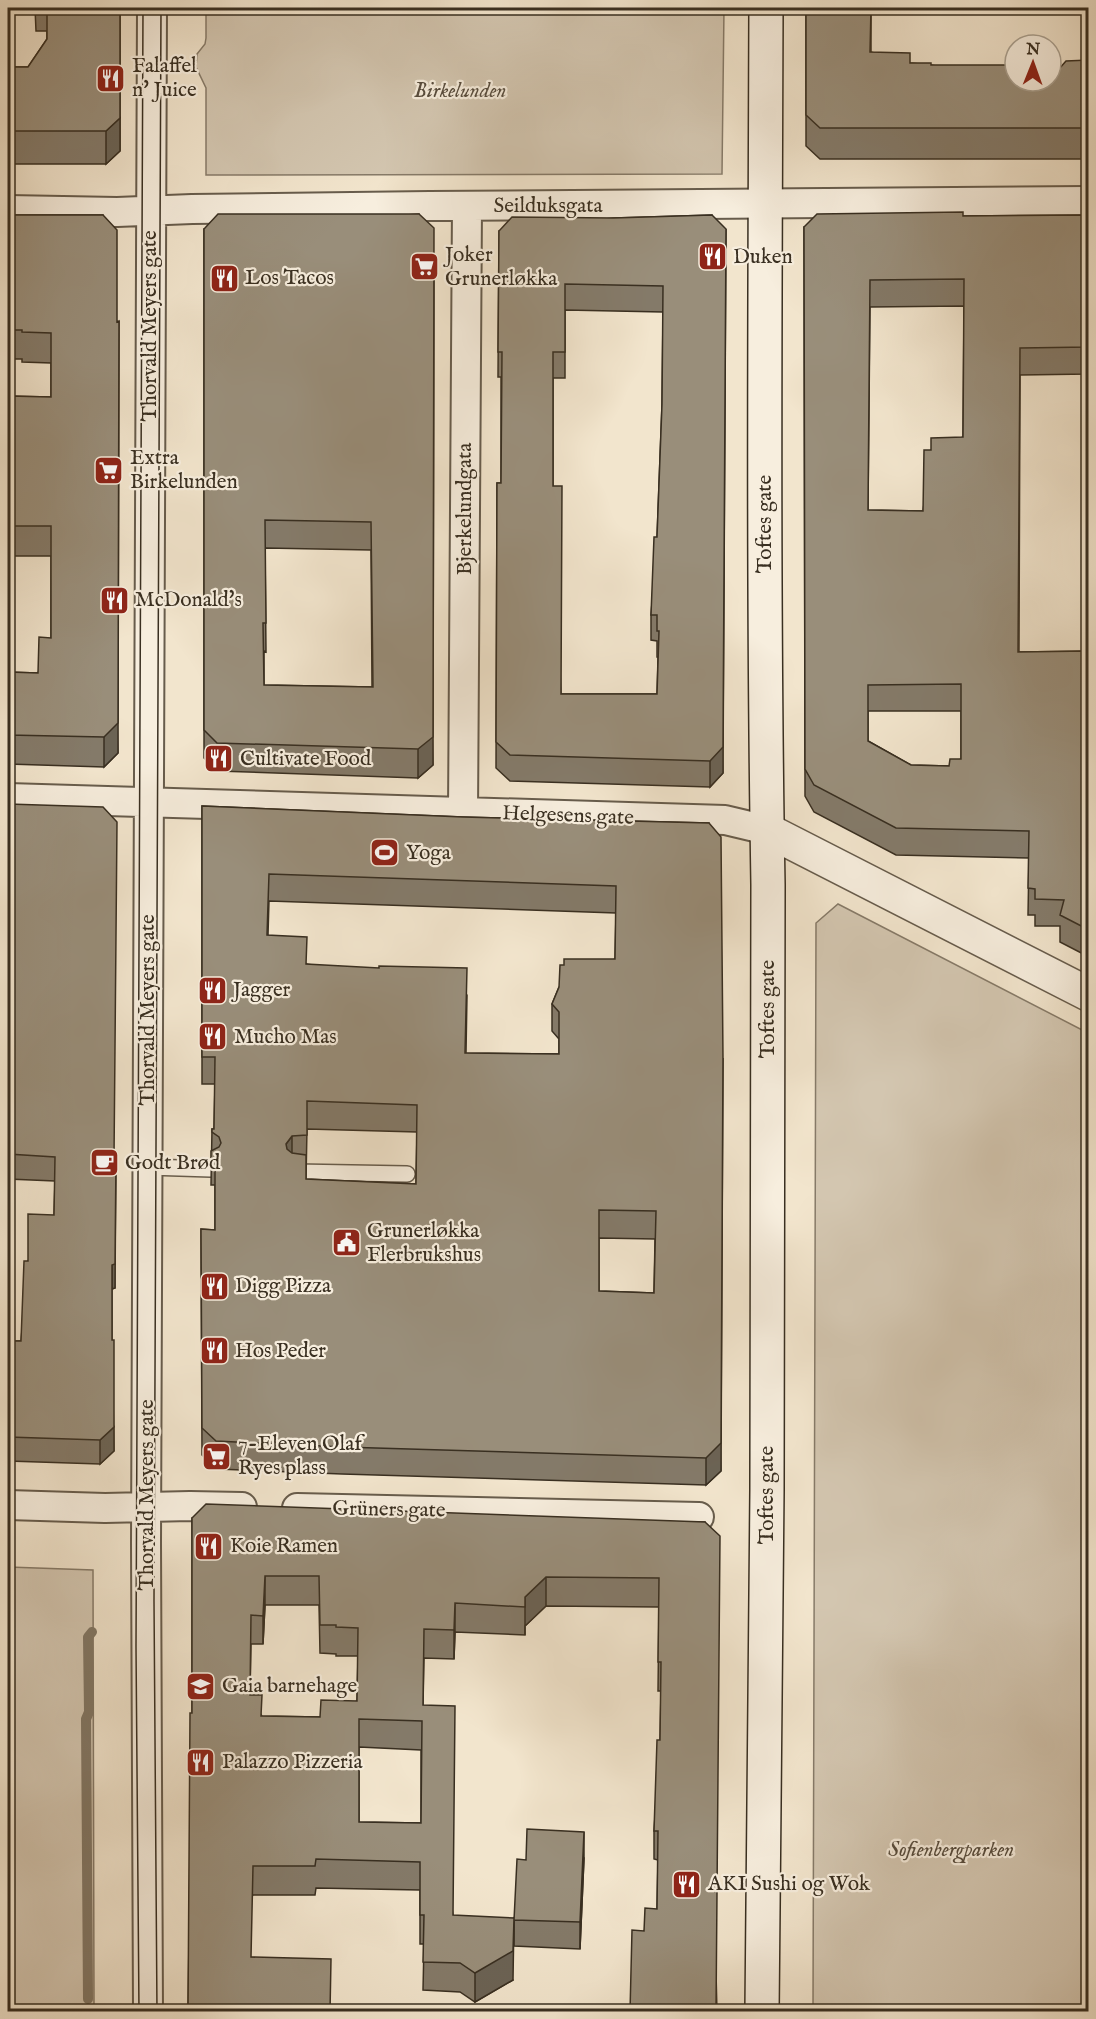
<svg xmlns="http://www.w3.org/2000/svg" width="1096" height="2019" viewBox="0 0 1096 2019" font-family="'IM FELL English',serif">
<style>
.green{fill:#d3c6b0;stroke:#867a68;stroke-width:1.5}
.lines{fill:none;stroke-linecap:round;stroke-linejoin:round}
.stream{stroke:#827765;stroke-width:10}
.service-casing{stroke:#675c4c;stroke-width:18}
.minor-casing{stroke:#675c4c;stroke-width:32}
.tertiary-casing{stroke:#675c4c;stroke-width:36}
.secondary-casing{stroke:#392f21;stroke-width:36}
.service{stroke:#f7eede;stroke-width:15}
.minor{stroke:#f7eede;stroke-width:28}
.tertiary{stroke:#f7eede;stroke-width:33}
.secondary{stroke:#f7eede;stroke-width:33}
.tram{stroke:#392f21;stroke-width:1.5}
.wall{fill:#847a69;stroke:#392f21;stroke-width:1.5;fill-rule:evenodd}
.shaded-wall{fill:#6b6355;stroke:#392f21;stroke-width:1.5}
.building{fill:#998e7a;stroke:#392f21;stroke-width:1.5;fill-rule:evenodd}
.labels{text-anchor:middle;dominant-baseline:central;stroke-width:4.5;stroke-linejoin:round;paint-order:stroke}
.poi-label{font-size:21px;fill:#392f21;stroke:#f7eede;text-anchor:start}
.park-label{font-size:21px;font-style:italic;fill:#584d3e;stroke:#f7eede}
.street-label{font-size:21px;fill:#392f21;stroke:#f7eede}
</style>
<rect width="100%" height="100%" fill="#f2e5cd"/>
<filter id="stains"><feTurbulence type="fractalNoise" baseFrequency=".00333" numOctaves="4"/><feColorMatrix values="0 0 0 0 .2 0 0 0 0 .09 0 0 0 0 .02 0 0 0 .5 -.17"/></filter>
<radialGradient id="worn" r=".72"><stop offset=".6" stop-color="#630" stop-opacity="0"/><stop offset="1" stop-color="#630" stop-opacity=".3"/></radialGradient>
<path class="green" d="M206 8H724L722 174 206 175V88L196 67 197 54 205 44 206 38Z
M838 904 1088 1033V2011H813L816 923Z
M8 1567 93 1570 94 2011H8Z"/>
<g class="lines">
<path class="stream" d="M88 1999 86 1719 89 1712 88 1637 92 1632"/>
<defs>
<path id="service" d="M148 1167 211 1169
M296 1172 407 1174"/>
<path id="minor" d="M8 210 117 212 192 209 430 206 1088 201
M8 798 725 820 767 830
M463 813 467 206
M8 1505 105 1508 190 1506 242 1507
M297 1508 699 1517
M148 2012 146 1543 152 8"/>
<path id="tertiary" d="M767 830 1088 994"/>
<path id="secondary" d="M762 2012 767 1490 768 885C763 593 765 300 766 8"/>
</defs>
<use href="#service" class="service-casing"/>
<use href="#minor" class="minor-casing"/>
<use href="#tertiary" class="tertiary-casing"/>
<use href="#secondary" class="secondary-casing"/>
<use href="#service" class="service"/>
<use href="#minor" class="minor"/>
<use href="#tertiary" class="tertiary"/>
<use href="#secondary" class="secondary"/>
<path class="tram" d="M139 2012 136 1647 143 8
M157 2012 154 1601 161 8"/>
</g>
<path class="wall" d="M35 8H120V151L106 164H8V67H28L47 39V31H36Z
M806 8H871V52L910 63 931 65 1015 81 1059 69 1089 60V159H820L806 146Z
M419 214 433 765 418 778 217 771 204 758V229ZM265 548 371 550 372 687 264 685V651L266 652Z
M8 215H103L118 753 104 767 8 764V672L38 673 51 638V556H8V396L51 397V363L22 362V359H8L9 307H8Z
M712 215 723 773 710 787 510 781 496 768 497 483H501V377H498L499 231 613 218ZM565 310 663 312 662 404 657 537 651 615V640L657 641V657H658L657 694H561L553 486V378H565Z
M1089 215V374L1020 375 1019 652 1089 651V957L1060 942V926H1035V915H1028L1029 858 896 855 814 812 805 796 804 227 963 216ZM964 306 963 437 931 450 923 511 868 510 870 307ZM868 711H961V759L949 766 911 765 868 741Z
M8 804 114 1159 115 1288 112 1289V1340L114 1451 100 1464 8 1461V1341H21L28 1261 54 1215 55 1181 8 1179Z
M202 806 463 817 709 823 721 1471 706 1485 342 1474 216 1469 202 1455 201 1229 215 1230V1185H211L212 1129H214L215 1084H202ZM269 901 616 913 615 959 559 987 552 1004V1031L559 1039V1054L466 1053 467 995 307 964 268 935ZM307 1129 417 1132 416 1184 306 1179ZM599 1238 655 1239 654 1293 599 1291Z
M192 1518 705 1522 717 2012 644 1931 657 1909 658 1860 654 1859V1831L660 1740 661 1691H658L659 1607 546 1606 525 1626V1635L455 1632 454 1659 424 1658 423 1705 453 1915 513 1980 475 2002 460 1992 423 1990 424 1944H420V1890L316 1888 315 1895H253L188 2012 192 1713ZM265 1605H319L320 1653 336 1654V1656H358L357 1701 320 1717 262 1716 250 1695 251 1644H263ZM359 1747 421 1750V1823L359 1822Z
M584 1858 580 1949 514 1946V1920L526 1860Z"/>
<path class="shaded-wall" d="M120 118V151L106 164V131Z
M726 229 723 773 710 787V761Z
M434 256 433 765 418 778V749Z
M119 321 118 753 104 767V737Z
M723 1058 721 1471 706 1485V1458Z
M292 1136V1163L286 1171V1144Z
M116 1159 115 1288 112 1289V1265Z
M114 1427V1451L100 1464V1440Z
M265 1576V1605L263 1644V1616Z
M546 1577V1606L525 1626V1635V1597Z
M455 1603V1632L454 1659V1630Z
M584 1832V1858L580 1949V1922Z
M514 1918 513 1980 475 2002V1973Z"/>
<path class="building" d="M47 8H120V118L106 131H8V67H28L47 39Z
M806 8H871L870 52 910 53V63H931V65H1015V81H1051V70L1059 69 1066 61 1089 60V128H820L806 115Z
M963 212V216L1089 215V347L1020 348 1018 652 1089 651V930L1060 915 1064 900 1035 899V889L1028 888 1029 831 896 828 814 785 805 769 804 227 817 214ZM964 279 963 437 931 438V450H924L923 511 868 510 870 280ZM961 684V759H950L949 766 911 765 868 741V685Z
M218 214H419L434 228 433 737 418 749 217 743 204 730V229ZM265 520 371 522 373 687 264 685 263 623H266Z
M8 215H103L117 230V322L119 321 118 723 104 737 8 735V672L38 673 39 637 51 638V526H8V396L51 397V333L22 332V330H8L11 277H8Z
M712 215 726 229 723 747 710 761 510 755 496 742 497 483H501L502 352H498L499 231 512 217 613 218ZM565 284 663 286 662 404 657 537H654L651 615H657V631H659L657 694H561L562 486H553V352H565Z
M8 804 103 807 117 822 114 1159H116L115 1264 112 1265V1340H114V1427L100 1440 8 1437V1341H21L24 1261H28V1214L54 1215 55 1157 8 1154Z
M202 806 463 817 709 823 721 837 723 1058 721 1443 706 1458 342 1447 216 1441 202 1428 201 1229 215 1230V1158H211V1151L219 1147 221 1143 219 1137 212 1132V1129H214L215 1057H202ZM269 874 616 886 615 959H564V965H560L559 987 552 1004 559 1012V1054L465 1053 467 968 379 966V968L306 964 307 937 267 935ZM307 1101 417 1105 416 1184 306 1179V1155L292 1153 287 1149 286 1144 292 1136 307 1135ZM599 1210 656 1211 654 1293 599 1291Z
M206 1504 705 1522 720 1536 716 2012H630L632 1930 644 1931 645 1908 657 1909 658 1831H654L657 1740H660L661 1662H658L659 1578 546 1577 525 1597V1607L455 1603 454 1630 424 1629 423 1705 455 1706 453 1915 514 1918 513 1951 475 1973 460 1963 423 1962 424 1915H420V1862L316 1859 315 1866H253L251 1957 331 1959 330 2012H188L190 1713H192V1518ZM265 1576H319L320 1625H336V1627L358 1628 357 1701 321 1700 320 1717 261 1716 262 1695H250L251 1615 263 1616ZM359 1719 422 1721 421 1823 359 1822Z
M527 1829 584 1832 580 1922 514 1920 517 1859 526 1860Z"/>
<defs>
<symbol id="restaurant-square" viewBox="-11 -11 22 22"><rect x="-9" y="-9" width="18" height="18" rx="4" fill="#8f2418" stroke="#f7eede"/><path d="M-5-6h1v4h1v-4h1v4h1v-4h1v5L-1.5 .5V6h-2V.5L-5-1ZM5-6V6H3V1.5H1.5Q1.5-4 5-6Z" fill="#fff"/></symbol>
<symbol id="supermarket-square" viewBox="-11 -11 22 22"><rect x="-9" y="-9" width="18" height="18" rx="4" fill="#8f2418" stroke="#f7eede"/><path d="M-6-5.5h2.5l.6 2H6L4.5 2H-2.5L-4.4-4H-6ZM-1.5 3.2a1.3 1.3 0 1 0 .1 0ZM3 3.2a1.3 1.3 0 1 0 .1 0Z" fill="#fff"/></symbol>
<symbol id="stadium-square" viewBox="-11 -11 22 22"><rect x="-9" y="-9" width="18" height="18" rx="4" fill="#8f2418" stroke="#f7eede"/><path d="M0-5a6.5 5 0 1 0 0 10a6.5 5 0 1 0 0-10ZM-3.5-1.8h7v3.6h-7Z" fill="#fff"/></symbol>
<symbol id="cafe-square" viewBox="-11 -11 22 22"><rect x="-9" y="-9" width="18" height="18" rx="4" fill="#8f2418" stroke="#f7eede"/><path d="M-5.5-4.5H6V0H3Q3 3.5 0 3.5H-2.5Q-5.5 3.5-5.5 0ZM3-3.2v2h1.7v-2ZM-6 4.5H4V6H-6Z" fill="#fff"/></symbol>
<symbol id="civic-square" viewBox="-11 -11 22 22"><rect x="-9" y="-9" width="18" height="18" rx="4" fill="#8f2418" stroke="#f7eede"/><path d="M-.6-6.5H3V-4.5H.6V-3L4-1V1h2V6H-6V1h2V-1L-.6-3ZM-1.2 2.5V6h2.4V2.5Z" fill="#fff"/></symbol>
<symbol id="school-square" viewBox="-11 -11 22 22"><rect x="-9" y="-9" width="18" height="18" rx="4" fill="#8f2418" stroke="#f7eede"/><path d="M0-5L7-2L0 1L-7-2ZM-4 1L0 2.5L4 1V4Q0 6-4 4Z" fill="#fff"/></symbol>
</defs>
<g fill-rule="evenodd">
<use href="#restaurant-square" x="94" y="62" width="33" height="33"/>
<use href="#restaurant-square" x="696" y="240" width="33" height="33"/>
<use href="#supermarket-square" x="408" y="250" width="33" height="33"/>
<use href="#restaurant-square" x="208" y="262" width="33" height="33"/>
<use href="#supermarket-square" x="92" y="454" width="33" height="33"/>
<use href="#restaurant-square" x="98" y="584" width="33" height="33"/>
<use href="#restaurant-square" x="202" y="742" width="33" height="33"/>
<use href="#stadium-square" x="368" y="836" width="33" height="33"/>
<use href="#restaurant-square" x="196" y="974" width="33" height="33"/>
<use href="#restaurant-square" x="196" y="1020" width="33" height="33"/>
<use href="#cafe-square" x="88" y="1146" width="33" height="33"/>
<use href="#civic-square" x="330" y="1226" width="33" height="33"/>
<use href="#restaurant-square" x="198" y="1270" width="33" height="33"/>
<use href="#restaurant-square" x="198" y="1334" width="33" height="33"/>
<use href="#supermarket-square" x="200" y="1440" width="33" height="33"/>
<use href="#restaurant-square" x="192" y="1530" width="33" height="33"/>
<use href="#school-square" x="184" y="1670" width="33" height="33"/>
<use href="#restaurant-square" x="184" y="1746" width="33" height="33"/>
<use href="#restaurant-square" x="670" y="1868" width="33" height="33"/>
</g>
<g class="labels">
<g class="poi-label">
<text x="132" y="66">Falaffel<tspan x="132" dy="24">n' Juice</tspan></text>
<text x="445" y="255">Joker<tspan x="445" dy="24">Grunerløkka</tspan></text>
<text x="733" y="257">Duken</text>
<text x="245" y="278">Los Tacos</text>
<text x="130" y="458">Extra<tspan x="130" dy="24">Birkelunden</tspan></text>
<text x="135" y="600">McDonald's</text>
<text x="240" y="759">Cultivate Food</text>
<text x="406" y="853">Yoga</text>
<text x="233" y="990">Jagger</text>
<text x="234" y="1037">Mucho Mas</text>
<text x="125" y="1163">Godt Brød</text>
<text x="367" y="1231">Grunerløkka<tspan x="367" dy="24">Flerbrukshus</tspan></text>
<text x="235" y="1286">Digg Pizza</text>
<text x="235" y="1351">Hos Peder</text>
<text x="238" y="1444">7-Eleven Olaf<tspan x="238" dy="24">Ryes plass</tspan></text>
<text x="230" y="1546">Koie Ramen</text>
<text x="222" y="1686">Gaia barnehage</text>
<text x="222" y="1762">Palazzo Pizzeria</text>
<text x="708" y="1884">AKI Sushi og Wok</text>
</g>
<g class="park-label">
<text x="460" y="91">Birkelunden</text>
<text x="951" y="1850">Sofienbergparken</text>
</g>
<g class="street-label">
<text x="548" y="206">Seilduksgata</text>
<text transform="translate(150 326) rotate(-90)">Thorvald Meyers gate</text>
<text transform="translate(465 509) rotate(-90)">Bjerkelundgata</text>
<text transform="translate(765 524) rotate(-90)">Toftes gate</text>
<text transform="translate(568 816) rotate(2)">Helgesens gate</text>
<text transform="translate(768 1009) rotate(-90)">Toftes gate</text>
<text transform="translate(148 1010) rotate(-90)">Thorvald Meyers gate</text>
<text transform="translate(147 1495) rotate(-90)">Thorvald Meyers gate</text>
<text transform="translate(767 1495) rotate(-90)">Toftes gate</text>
<text transform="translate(389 1510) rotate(1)">Grüners gate</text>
</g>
</g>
<rect width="1096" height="2019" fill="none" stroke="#f2e5cd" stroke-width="30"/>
<rect x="9" y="9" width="1078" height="2001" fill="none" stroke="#392f21" stroke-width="3"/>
<rect x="15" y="15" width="1066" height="1989" fill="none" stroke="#392f21" stroke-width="1.5"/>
<g transform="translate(1033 63) rotate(1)"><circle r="28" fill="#f7eede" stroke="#aba292" stroke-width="1.5"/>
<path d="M0-4.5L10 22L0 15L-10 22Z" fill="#8f2418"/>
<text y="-9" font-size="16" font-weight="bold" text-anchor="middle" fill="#392f21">N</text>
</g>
<rect width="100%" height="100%" filter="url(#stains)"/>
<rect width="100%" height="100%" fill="url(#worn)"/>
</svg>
